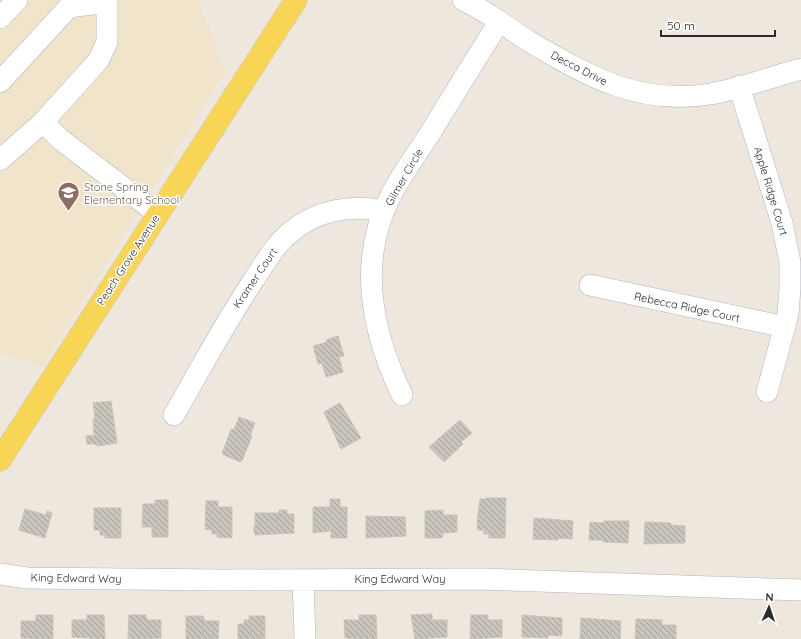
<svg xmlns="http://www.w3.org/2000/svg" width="801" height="639" viewBox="0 0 801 639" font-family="Quicksand,sans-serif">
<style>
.education{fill:#f0e5cb}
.building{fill:url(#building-back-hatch);stroke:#cac3b6}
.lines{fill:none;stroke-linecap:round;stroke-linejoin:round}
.minor-casing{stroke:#b1b3c0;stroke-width:22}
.major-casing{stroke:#c8c8c8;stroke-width:23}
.minor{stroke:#fff;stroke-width:21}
.major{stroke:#f9d556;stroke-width:22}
.labels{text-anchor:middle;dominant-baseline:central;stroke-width:3;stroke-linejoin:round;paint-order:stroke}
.street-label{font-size:11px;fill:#2b2b2b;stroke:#fff}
.education-label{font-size:11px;fill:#785e54;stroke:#fff;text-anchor:start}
</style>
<defs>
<pattern id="building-back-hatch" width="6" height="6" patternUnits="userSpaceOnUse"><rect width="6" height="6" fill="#c9c4bc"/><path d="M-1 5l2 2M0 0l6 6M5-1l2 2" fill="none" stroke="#a39f99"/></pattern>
</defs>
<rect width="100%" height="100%" fill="#eee7dd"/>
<path class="education" d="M0 0H198L225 72 42 366 0 354Z"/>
<path class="building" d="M338 336 344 356 339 357 343 372 326 377 322 363 318 364 313 346 327 342 326 340Z
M111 401 117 443 98 446 95 444H87L86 436 95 435 93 431H94L93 419 95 418 93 403Z
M340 403 361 438 341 449 324 412Z
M239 417 255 423 250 436H252L242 461 240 462 222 454 231 429 234 430Z
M460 420 472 433 461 442 463 444 444 462 429 447Z
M486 498H506L505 538H489V534H484V530H478L477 522 480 499H486Z
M330 499H340V507H347V538H331V524H330V531L313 533V507H330Z
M155 500H168V537H152V527H142L143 504H155Z
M206 501H218V507H232V538L217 537V534H212V530L205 529Z
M94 508H121V538H105V535H100V530H94Z
M25 509 46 515 47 511 52 513 45 538 19 530Z
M279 510H287V514H294V533L255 535 253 527H255V513H279Z
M443 510V515H457V532L443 533 442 538H425V511Z
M366 516 405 517 406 536 366 538Z
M534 518 573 521 572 539 558 538V540L533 539Z
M604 521H629L628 543 603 542V540H589L590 522 604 523Z
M645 522 671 523V525L685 526V543L644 544Z
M432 614V620H447V637L415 639 411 615Z
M36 615H53V639L21 638V621H36Z
M87 615H104L105 639 72 637V620H87Z
M129 615H146L147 620H161V638L128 639Z
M359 615H376L377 639 345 638 344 620H359Z
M471 615H488V620H502V637L470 639Z
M522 615 562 618V636L548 635V638L522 637Z
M186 616H203L205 621H219L218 639H186Z
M249 616H265V639H238V624H244V620H249Z
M581 618 621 621 620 639H580Z
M636 619 662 620V625H676V639H635Z"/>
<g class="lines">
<defs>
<path id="minor" d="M463 0C487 11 508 28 530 42 588 76 640 106 710 94 740 89 771 77 801 69
M0 18 17 0
M0 82 69 7 107 2
M739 86 782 223 790 262V288L788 314 767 392
M43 122 60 139 158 214
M0 160 43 122 98 61 107 42V0
M590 285 785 327
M402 395C372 332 357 263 390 197 401 175 416 155 429 135 452 97 476 59 499 22
M174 415C200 370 224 324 253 281 265 263 275 244 292 231 318 210 352 204 384 211
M0 574 27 578 222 580 481 579 801 590
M303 580 305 638"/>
<path id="major" d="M0 460 296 0"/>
</defs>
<use href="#minor" class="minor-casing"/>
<use href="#major" class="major-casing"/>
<use href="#minor" class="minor"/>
<use href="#major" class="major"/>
</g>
<defs>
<symbol id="school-pin" viewBox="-11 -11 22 30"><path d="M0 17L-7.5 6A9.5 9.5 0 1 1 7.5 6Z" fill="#8d6e63" stroke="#fff"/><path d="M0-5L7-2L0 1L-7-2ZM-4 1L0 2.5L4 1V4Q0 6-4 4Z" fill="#fff"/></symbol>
</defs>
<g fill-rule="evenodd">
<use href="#school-pin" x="56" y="180" width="25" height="34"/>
</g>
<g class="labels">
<g class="street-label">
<text transform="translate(579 68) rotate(27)">Decca Drive</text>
<text transform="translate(404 177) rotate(-60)">Gilmer Circle</text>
<text transform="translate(771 191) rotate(73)">Apple Ridge Court</text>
<text transform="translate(128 260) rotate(-57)">Peach Grove Avenue</text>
<text transform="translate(255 278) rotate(-56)">Kramer Court</text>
<text transform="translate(687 307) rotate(12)">Rebecca Ridge Court</text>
<text transform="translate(76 578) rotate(1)">King Edward Way</text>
<text x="400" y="579">King Edward Way</text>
</g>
<g class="education-label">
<text x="84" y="187">Stone Spring<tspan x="84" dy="13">Elementary School</tspan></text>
</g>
</g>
<g transform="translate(769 607) rotate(3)" stroke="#ffffff" stroke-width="3" paint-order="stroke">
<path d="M0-3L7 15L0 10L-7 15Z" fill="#2b2b2b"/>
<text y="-6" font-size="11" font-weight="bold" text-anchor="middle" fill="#2b2b2b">N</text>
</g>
<path d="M661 30v6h114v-6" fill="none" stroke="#2b2b2b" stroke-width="2"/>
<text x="667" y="30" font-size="12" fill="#2b2b2b" stroke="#ffffff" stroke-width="3" paint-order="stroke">50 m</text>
</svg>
